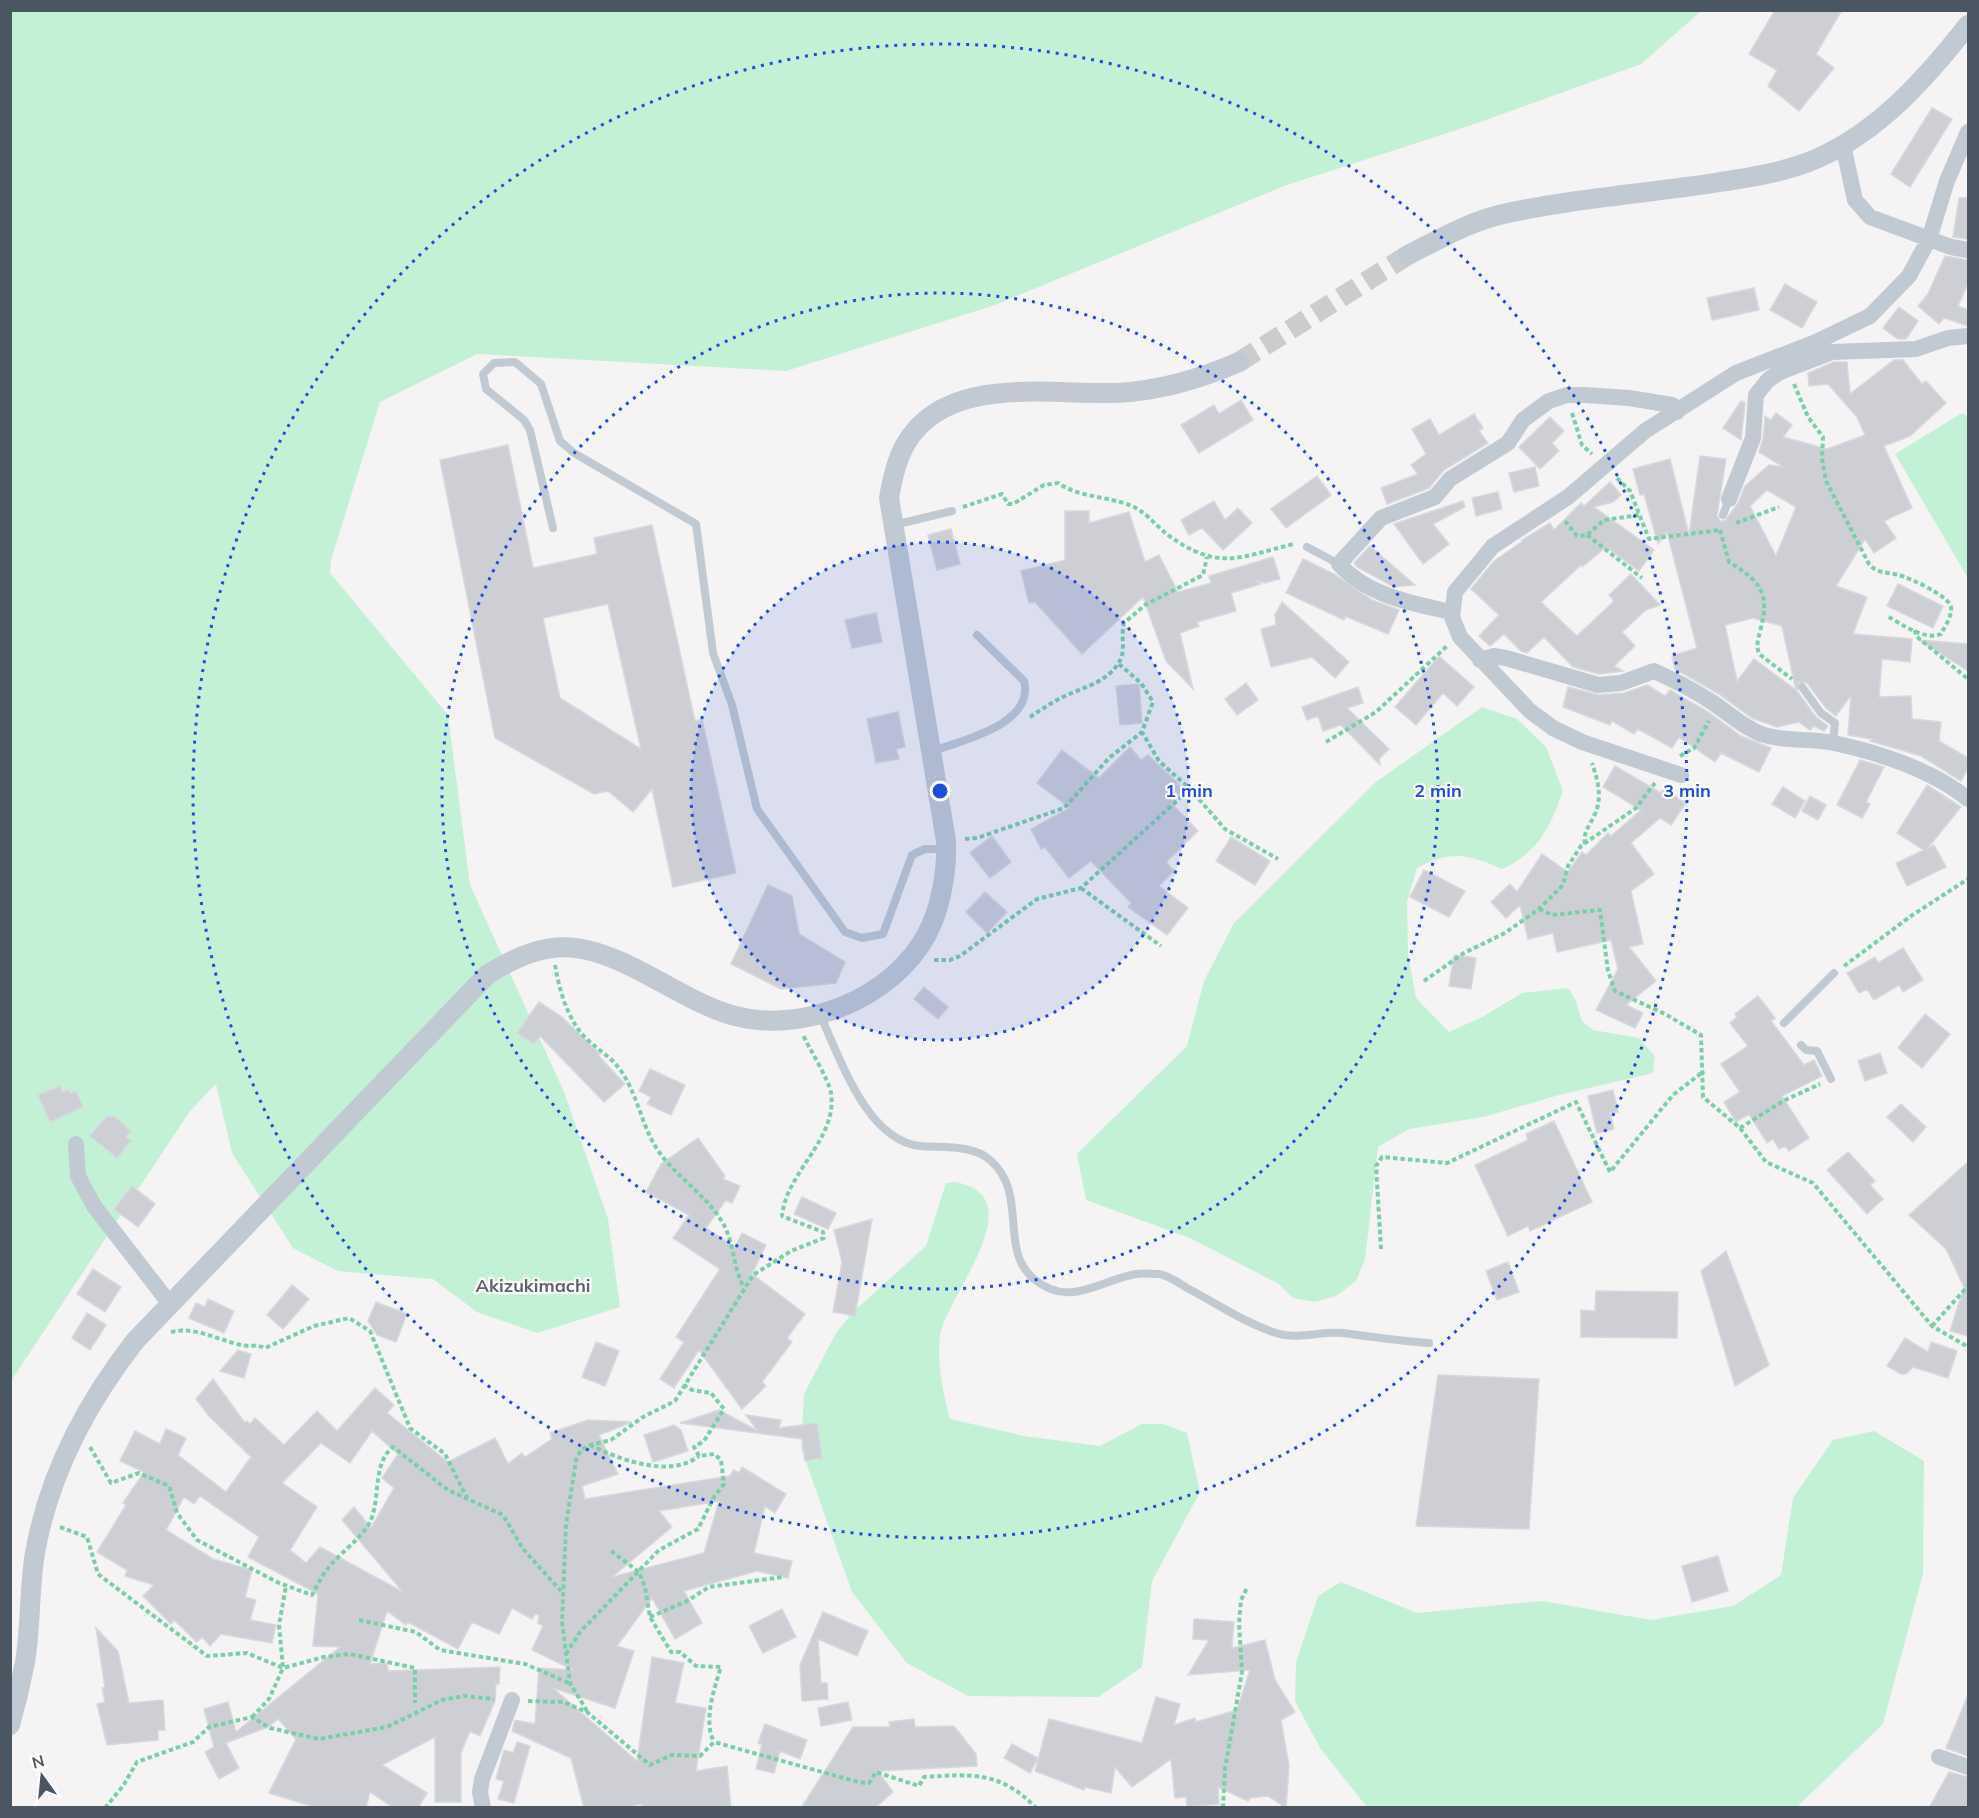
<svg xmlns="http://www.w3.org/2000/svg" width="1979" height="1818" viewBox="0 0 1979 1818" font-family="Mulish,sans-serif">
<style>
.green{fill:#c3f1d5}
.building{fill:#cdcfd5;stroke:#d7d9de;stroke-width:1.5;fill-rule:evenodd}
.lines{fill:none;stroke-linecap:round;stroke-linejoin:round}
.tertiary-tunnel{stroke:#caccce;stroke-width:20;stroke-dasharray:20 10;stroke-linecap:butt}
.path{stroke:#7ad0a6;stroke-width:4;stroke-dasharray:4.5 3;stroke-linecap:butt}
.service{stroke:#c1cad2;stroke-width:8}
.minor{stroke:#c1cad2;stroke-width:16}
.tertiary{stroke:#c1cad2;stroke-width:20}
.ring{fill:none;stroke:#1d4ed8;stroke-width:3;stroke-dasharray:3 6}
.labels{text-anchor:middle;dominant-baseline:central;stroke-width:4.5;stroke-linejoin:round;paint-order:stroke}
.quarter-label{font-size:18px;font-weight:bold;fill:#5f6368;stroke:#fff}
.centre{fill:#1d4ed8;stroke:#fff;stroke-width:3}
.ring-label{font-size:18px;text-anchor:middle;font-weight:bold;fill:#1d4ed8;stroke:#fff;stroke-width:4.5;stroke-linejoin:round;paint-order:stroke}
</style>
<rect width="100%" height="100%" fill="#f5f3f3"/>
<path class="green" d="M11 11H1701L1641 64 1469 126 1284 186 995 305 786 371 477 354 380 402 331 560 330 573 448 715 470 885 564 1092 608 1219 620 1307 537 1333 477 1312 433 1279 338 1271 293 1248 232 1153 216 1084 190 1111 11 1381Z
M1962 413 1968 416V578L1895 454Z
M1482 707 1517 719 1546 747 1563 791C1550 827 1539 852 1502 869 1468 854 1451 850 1417 868L1407 901 1408 953 1416 998 1449 1032 1484 1016 1522 993 1568 988 1575 999 1582 1021 1593 1030 1639 1038 1655 1056 1653 1073 1559 1095 1483 1117 1409 1129 1378 1147 1365 1259 1356 1281 1336 1296 1315 1302 1293 1298 1279 1284 1190 1238 1086 1200 1077 1154 1187 1046 1204 981 1234 923 1376 782Z
M955 1182C1037 1197 944 1298 940 1337 937 1364 943 1393 950 1419L1024 1436 1100 1446 1142 1424H1163L1187 1433 1200 1492 1152 1581 1142 1667 1098 1697 968 1696 907 1663 852 1592 801 1448 804 1394 836 1333 853 1312 926 1246 946 1183Z
M1874 1431 1924 1461 1923 1574 1883 1724 1797 1807H1367L1320 1748 1295 1701 1296 1662 1318 1596 1341 1582 1417 1613 1542 1601 1651 1620 1733 1606 1781 1575 1793 1498 1833 1440Z"/>
<path class="building" d="M1775 10H1842L1816 54 1834 68 1799 111 1768 86 1777 70 1749 54Z
M1932 108 1952 119 1910 187 1891 174Z
M1959 198H1968V239L1953 237Z
M1945 256 1968 260V283L1958 306 1968 310V326L1944 318 1939 324 1918 306 1928 294Z
M1785 284 1817 302 1802 328 1770 310Z
M1754 288 1759 310 1712 320 1707 298Z
M1899 307 1918 321 1906 339H1898L1883 328Z
M1894 360H1903L1922 384 1926 381 1946 403 1910 436 1884 446 1912 508 1884 521 1896 538 1874 553 1865 539 1836 586 1867 597 1853 634 1912 639 1910 662 1882 659 1879 697 1911 696 1912 719 1941 722 1939 741 1968 758V768L1961 781 1921 756 1870 741 1872 739 1848 735 1851 695 1836 716 1826 708 1807 683 1799 682 1797 691 1816 717 1828 726 1824 731 1814 726 1810 730 1799 722 1777 727 1752 718 1719 694 1675 669 1672 656 1697 648 1667 532 1658 544 1644 494 1640 495 1633 469 1670 459 1689 535 1700 456 1726 459 1717 515 1720 521H1725L1738 503 1745 486 1769 465 1783 467 1759 452 1763 439 1765 416 1771 420 1776 413 1792 425 1783 437 1827 449 1865 435 1857 417 1828 384 1809 386 1808 373 1834 362H1847L1850 394ZM1767 490 1796 507 1776 556 1750 506ZM1753 618 1782 626 1796 690 1754 659 1737 681 1725 625Z
M1241 400 1253 420 1199 453 1181 425 1214 405 1219 414Z
M1741 401 1745 403 1741 440 1723 428Z
M1474 414 1483 428 1479 431 1488 443 1444 470 1429 488 1387 504 1381 488 1418 474 1411 465 1426 454 1412 429 1430 419 1439 435Z
M1550 417 1564 431 1552 443 1559 451 1540 469 1519 447Z
M508 445 533 568 597 554 594 538 652 525 695 721 702 719 736 873 673 887 652 789 633 812 608 791 594 794 495 738 440 460ZM608 604 641 749 560 698 543 618Z
M1535 467 1539 486 1514 492 1509 473Z
M1317 476 1331 495 1286 528 1271 509Z
M1610 482 1621 495 1613 502 1594 507 1654 550 1639 571 1606 547 1582 567 1581 565 1541 602 1577 636 1614 601 1609 595 1631 574 1660 605 1646 610 1622 632 1635 646 1614 666 1623 671 1599 674 1573 667 1544 637 1527 653 1521 651 1504 634 1490 646 1479 636 1499 615 1471 589 1494 561 1523 541 1522 540 1550 523 1554 530 1581 503 1584 506Z
M1498 492 1502 509 1476 516 1472 498Z
M1214 501 1225 520 1238 508 1252 523 1223 550 1202 528 1189 535 1181 520Z
M1463 501 1465 507 1433 524 1449 544 1423 564 1394 524Z
M1065 511H1089V523L1129 512 1145 562 1159 555 1178 592 1211 583 1209 576 1273 557 1280 579 1264 583 1256 580 1261 584 1231 593 1236 611 1197 622 1199 626 1180 633 1193 689 1166 661 1143 597 1082 654 1035 602 1029 603 1021 571 1065 560Z
M951 529 960 564 937 570 928 535Z
M1370 546 1415 585 1394 587 1357 567 1354 563Z
M1303 559 1334 574 1372 600 1399 610 1388 634 1345 616 1344 620 1286 593Z
M1898 584 1943 606 1933 628 1887 606Z
M1282 602 1349 662 1335 678 1312 657 1271 667 1261 629 1276 625 1275 615Z
M876 613 882 642 852 648 845 620Z
M1919 640 1968 644V671Z
M1439 656 1474 687 1457 706 1443 693 1416 725 1395 707Z
M1246 683 1258 700 1237 715 1225 699Z
M1139 684 1142 723 1120 725 1116 686Z
M1647 685 1665 696 1670 690 1708 712 1741 736 1771 748 1759 772 1721 753 1715 762 1679 737 1672 748 1638 729 1634 734 1612 721 1610 725 1563 707 1568 687 1599 695 1624 693Z
M1358 687 1363 703 1347 708 1389 749 1379 759 1380 765 1341 725 1323 731 1318 716 1307 720 1302 707Z
M898 712 905 747 896 749 899 759 876 763 867 719Z
M1130 747 1141 760 1148 755 1184 789 1171 803 1198 831 1166 862 1174 871 1159 886 1188 908 1167 935 1128 907 1131 903 1091 861 1069 878 1045 847 1041 849 1031 829 1070 808 1037 783 1062 750 1099 778Z
M1860 760 1884 767 1866 802 1870 804 1862 818 1837 805Z
M1615 766 1661 793 1664 788 1686 803 1671 825 1660 818 1631 843 1654 874 1631 891 1643 944 1629 947 1656 981 1626 1005 1643 1013 1635 1028 1596 1010 1618 969 1611 940 1557 952 1553 933 1528 939 1520 905 1506 918 1491 902 1510 884 1517 892 1542 854 1568 872 1582 852 1586 855 1608 833 1611 836 1641 810 1603 787Z
M1927 785 1961 807 1927 849 1934 845 1946 867 1907 886 1896 863 1924 850 1897 833Z
M1783 787 1805 801 1795 818 1772 804Z
M1810 796 1826 805 1818 820 1802 811Z
M992 836 1011 862 990 878 970 853Z
M1231 837 1270 861 1255 885 1216 861Z
M1424 870 1465 891 1449 917 1410 897Z
M768 885 792 896 799 934 845 962 836 983 781 989 731 964Z
M985 892 1007 912 987 933 966 912Z
M1903 948 1923 980 1903 992 1899 985 1874 1000 1867 989 1859 993 1847 973 1875 957 1878 963Z
M1454 955 1476 958 1471 989 1449 986Z
M924 987 948 1007 938 1019 914 999Z
M1758 996 1775 1018 1771 1021 1804 1065 1814 1060 1822 1076 1782 1096 1809 1138 1789 1151 1785 1146 1779 1149 1773 1139 1767 1143 1749 1114 1736 1122 1724 1102 1740 1092 1721 1064 1748 1046 1730 1023 1737 1017 1735 1014Z
M539 1002 562 1017 600 1054 598 1055 625 1084 604 1102 540 1036 534 1044 517 1033Z
M1925 1014 1950 1034 1922 1068 1898 1048Z
M1880 1053 1887 1073 1865 1081 1858 1061Z
M650 1069 685 1085 671 1115 647 1104 651 1097 639 1091Z
M60 1086 63 1092 69 1089 70 1094 76 1091 83 1107 50 1122 38 1095Z
M1613 1090 1618 1112 1610 1113 1614 1129 1597 1133 1588 1096Z
M1901 1104 1926 1127 1913 1142 1887 1117Z
M107 1116H114L131 1131 126 1137 131 1141 117 1158 90 1136Z
M1554 1121 1592 1202 1530 1231 1528 1226 1508 1236 1475 1165 1528 1140 1526 1134Z
M698 1138 725 1176 723 1179 740 1186 732 1203 726 1200 706 1228 735 1247 742 1233 766 1245 752 1274 805 1314 787 1338 792 1342 762 1382 766 1386 742 1409 699 1350 674 1388 660 1379 684 1342 676 1337 720 1269 673 1238 689 1215 646 1192 661 1164Z
M1848 1152 1875 1181 1870 1185 1883 1199 1867 1214 1827 1170Z
M1968 1162V1336L1950 1331 1964 1287 1946 1249 1909 1215Z
M132 1186 155 1204 138 1227 114 1209Z
M802 1197 836 1213 828 1229 794 1214Z
M872 1219 855 1316 833 1312 842 1262 834 1230Z
M1726 1251 1769 1365 1735 1386 1701 1271Z
M1508 1262 1519 1292 1497 1300 1486 1271Z
M93 1269 121 1287 105 1312 77 1294Z
M292 1285 309 1299 283 1329 267 1315Z
M1596 1291 1678 1292 1677 1338 1581 1337V1310L1595 1311Z
M208 1299 234 1311 224 1333 189 1318 196 1303 205 1307Z
M376 1302 407 1314 396 1342 377 1335 368 1321Z
M87 1313 106 1325 90 1350 72 1338Z
M1905 1338 1928 1352 1931 1342 1957 1351 1948 1378 1913 1367 1906 1374H1901L1887 1366Z
M596 1342 619 1351 605 1386 582 1377Z
M238 1350 251 1354 244 1378 220 1371Z
M1438 1375 1539 1379 1529 1529 1416 1526Z
M213 1379 245 1423 247 1421 250 1424 255 1418 284 1445 317 1411 337 1431 375 1388 394 1405 387 1413 448 1462 495 1438 508 1464 522 1453 525 1457 552 1439 550 1433 588 1420 632 1422 599 1435 618 1474 582 1486 585 1499 730 1476 734 1470 739 1473 742 1467 786 1494 775 1513 765 1506 754 1553 792 1561 788 1578 757 1571 684 1591 702 1623 675 1639 652 1598 617 1646 634 1651 615 1708 553 1688 637 1761 652 1657 684 1663 675 1703 706 1708 696 1771 727 1766 731 1808H644L641 1804 624 1808H584L571 1758 512 1731 515 1720 535 1724 539 1668 573 1670 532 1650 543 1626 538 1623 539 1615 535 1614 532 1619 512 1608 499 1634 472 1622 458 1649 408 1622 406 1625 387 1611 370 1664 387 1663 388 1671 500 1667 499 1684H496L495 1701 480 1736 470 1731 461 1753V1802H435V1737L382 1765 427 1793 418 1808H394L370 1792 366 1808H317L269 1793 296 1739 278 1719 268 1727 226 1743 239 1768 219 1779 205 1752 214 1747 204 1709 228 1702 236 1732 340 1647 313 1646 318 1594 248 1557 259 1537 200 1496 194 1504 184 1497 166 1530 213 1559 252 1570 245 1597 256 1600 250 1620 276 1625 272 1643 221 1634 210 1646 202 1637 197 1642 174 1620 171 1624 143 1596 154 1585 125 1576 127 1570 97 1552 126 1505 123 1503 144 1472 120 1461 135 1431 160 1444 166 1429 186 1438 178 1455 226 1492 251 1457 209 1416 196 1399ZM372 1431 398 1454 382 1478 394 1488 371 1528 354 1507 342 1520 403 1592 320 1547 306 1563 290 1550 317 1507 282 1483 321 1443 350 1463ZM719 1501 704 1553 612 1577 672 1527 659 1511Z
M719 1410 758 1431 746 1415 781 1420 779 1428 817 1423 822 1458 805 1461 802 1439 680 1423Z
M674 1425 681 1430 688 1451 653 1462 644 1435Z
M1718 1556 1728 1591 1692 1602 1682 1566Z
M782 1609 796 1637 763 1653 749 1626Z
M823 1612 868 1631 857 1656 818 1639 821 1683H827L828 1699 802 1701 800 1665Z
M1194 1619 1234 1622 1232 1648 1265 1640 1275 1680 1295 1712 1281 1720 1289 1766 1286 1808 1268 1796 1250 1798 1248 1801 1218 1787 1219 1804 1187 1807 1186 1797 1175 1798 1171 1759 1132 1787 1115 1767 1111 1793 1085 1787 1084 1790 1035 1771 1049 1719 1142 1743 1156 1697 1180 1704 1174 1725 1195 1718 1196 1722 1237 1710 1250 1670 1188 1675 1209 1640 1193 1639Z
M96 1628 118 1651 129 1703 163 1700 165 1730H158V1740L107 1745 97 1704 105 1702 102 1688H105Z
M1968 1695V1756L1946 1748Z
M848 1702 852 1720 821 1726 818 1708Z
M914 1719 915 1727 954 1726 976 1754 977 1766 878 1771 893 1792 875 1808H801L853 1727H890L889 1722Z
M765 1724 807 1740 800 1759 780 1751 774 1773 756 1769 762 1745 758 1743Z
M517 1742 530 1746 514 1803 498 1799 504 1781 496 1779 504 1750 513 1753Z
M1012 1744 1038 1758 1030 1773 1004 1758Z
M1949 1772 1968 1777V1808H1929Z"/>
<g class="lines">
<path class="tertiary-tunnel" d="M1239 362 1408 255"/>
<path class="path" d="M1794 384 1808 417 1823 437 1822 458 1826 481 1869 564C1877 574 1888 572 1899 575 1910 578 1949 596 1951 607 1952 617 1945 626 1941 634 1924 641 1902 624 1887 616
M1572 413 1582 445 1592 454
M1617 478 1630 491 1649 539 1720 530
M963 507 1002 494 1008 504H1013L1044 485 1058 483C1080 498 1108 496 1132 506 1146 512 1156 526 1168 535 1219 572 1239 557 1294 544
M1565 521 1577 536 1587 535 1604 520 1640 515
M1736 523 1779 507
M1720 530 1729 562C1760 581 1771 593 1760 631 1758 640 1756 645 1759 654L1792 679
M1587 535 1642 578
M1915 630 1916 636 1968 679
M1119 664 1141 683 1153 702 1142 732 1159 761 1190 789 1225 829 1278 859
M1030 717C1042 709 1054 701 1067 695 1085 687 1106 682 1118 664 1127 652 1120 636 1124 623L1145 605 1203 575 1207 557
M1326 742 1376 712 1447 646
M1680 756 1694 748 1709 721
M965 839 977 838 1064 808 1109 758 1142 732
M1585 844C1583 832 1589 827 1594 816 1603 798 1598 781 1592 763
M1081 888 1161 946
M1539 909 1552 915 1600 910 1608 971 1615 991 1665 1014 1701 1035 1703 1097 1740 1128 1766 1162 1813 1183 1932 1326 1968 1347
M934 960H950L960 956 1037 899 1081 888 1190 789
M555 965C559 988 566 1014 581 1033 594 1048 613 1057 623 1074 638 1097 642 1126 657 1149 674 1175 704 1193 721 1220 734 1239 732 1265 744 1288
M1844 966 1911 916 1968 879
M1424 981 1464 953 1505 933 1539 909 1563 885 1568 866 1581 846 1636 808 1655 783
M1740 1128 1785 1100 1820 1084
M1381 1249 1376 1166 1382 1157 1447 1163 1576 1102 1610 1172 1673 1095 1704 1071
M1932 1326 1968 1286
M171 1332C195 1326 218 1340 241 1345 250 1347 256 1344 265 1348L314 1326 349 1318 370 1331 410 1428 445 1454 467 1498
M590 1445C618 1459 670 1479 699 1456
M90 1447 111 1483 139 1473 169 1486 177 1513 197 1540 279 1583 312 1595C317 1586 322 1575 329 1567 341 1552 361 1539 370 1522 381 1499 372 1463 393 1447L448 1490 503 1515 523 1549 561 1591
M60 1527 87 1537 98 1574 207 1656 247 1653 283 1668 324 1657 350 1654 415 1668V1703
M611 1551 639 1572 645 1587 650 1617 671 1652H680L696 1666 721 1667C714 1689 703 1721 714 1742
M650 1617 687 1601 709 1587 783 1577
M359 1620 416 1632 440 1650 525 1664 569 1683
M566 1654 580 1632 659 1550 698 1529 714 1497 724 1484 721 1460 714 1454 699 1456 694 1447 704 1441 724 1409 711 1393 692 1390 684 1385
M528 1701 563 1702 587 1712 650 1765 672 1755 700 1756 714 1742 858 1782 869 1783 876 1772 919 1786 924 1777C971 1774 1001 1771 1036 1808
M587 1711 570 1683 562 1622 566 1525 576 1460 581 1450 590 1445 611 1440 643 1417 675 1401 753 1275 791 1251 824 1238 823 1232 782 1216C786 1172 838 1139 831 1093 829 1080 809 1048 803 1035
M252 1717 269 1699 283 1668 279 1625 286 1586
M105 1808 123 1786 137 1762 193 1742 209 1727 252 1717 270 1728 319 1739 387 1727 442 1700 464 1696 494 1699
M1223 1808 1225 1769 1242 1672 1239 1623 1241 1600 1247 1588"/>
<path class="service" d="M1723 515 1729 499
M894 525 952 511
M553 528 530 430 524 420 486 389 483 374 494 363 515 362 541 384 560 441 574 453 696 524 713 653 732 705 757 809 845 932 862 938 883 934 912 855 925 849H946
M1307 547 1339 564
M1802 687 1821 713 1835 723 1833 743
M933 751C963 740 1035 724 1024 681L977 635
M820 1015C840 1057 866 1140 920 1146 942 1148 972 1144 990 1160 1029 1193 998 1249 1034 1279 1070 1309 1100 1280 1136 1274 1143 1273 1152 1274 1159 1274 1168 1275 1179 1283 1187 1288 1216 1303 1245 1323 1276 1333 1298 1340 1320 1331 1343 1333 1372 1337 1400 1341 1429 1343
M1784 1023 1834 973
M1801 1045 1806 1050 1817 1051 1831 1079"/>
<path class="minor" d="M1843 145 1855 200 1870 217 1951 247 1968 250
M1729 499 1753 438 1756 395 1768 380 1780 372 1832 352 1916 349 1948 338 1968 336
M1451 612C1411 603 1368 596 1339 564L1381 518 1435 497 1450 479 1508 443 1523 420 1549 401 1567 395H1585L1629 398 1672 405 1677 412
M1480 660 1494 656 1506 658 1598 685 1621 683 1654 671C1672 679 1691 689 1707 699 1726 710 1740 726 1761 734 1784 742 1810 738 1834 743 1880 753 1932 770 1968 799
M1681 775 1582 742 1553 728 1530 711 1460 637 1452 617 1455 592 1493 546 1568 497 1645 431 1736 373 1816 342 1870 316 1909 276 1929 239 1947 181 1968 132
M76 1144 78 1176 94 1206 170 1304
M1939 1757 1968 1767
M483 1808 480 1792 482 1779 512 1700"/>
<path class="tertiary" d="M1408 255C1438 240 1467 223 1499 215 1572 198 1646 194 1720 182 1753 177 1785 172 1816 159 1880 131 1926 78 1968 25
M10 1725C16 1704 21 1683 25 1662 31 1626 29 1589 35 1553 49 1473 86 1404 135 1341L488 974C516 957 547 942 582 949 635 959 683 1002 735 1016 804 1034 893 998 927 934 941 908 947 871 946 841L889 498C892 480 896 461 905 445 945 374 1048 395 1116 393 1159 391 1200 379 1239 362"/>
</g>
<circle cx="940" cy="791" r="249" fill="#1d4ed8" fill-opacity=".12"/>
<g class="ring">
<circle cx="940" cy="791" r="249"/>
<circle cx="940" cy="791" r="498"/>
<circle cx="940" cy="791" r="747"/>
</g>
<g class="labels">
<g class="quarter-label">
<text x="533" y="1285">Akizukimachi</text>
</g>
</g>
<circle cx="940" cy="791" r="9" class="centre"/>
<g class="ring-label">
<text x="1189" y="797">1 min</text>
<text x="1438" y="797">2 min</text>
<text x="1687" y="797">3 min</text>
</g>
<rect width="1979" height="1818" fill="none" stroke="#4a5661" stroke-width="24"/>
<g transform="translate(42 1776) rotate(345)" stroke="#ffffff" stroke-width="4.5" paint-order="stroke">
<path d="M0-4.5L10 22L0 15L-10 22Z" fill="#4a5661"/>
<text y="-9" font-size="16" font-weight="bold" text-anchor="middle" fill="#4a5661">N</text>
</g>
</svg>
